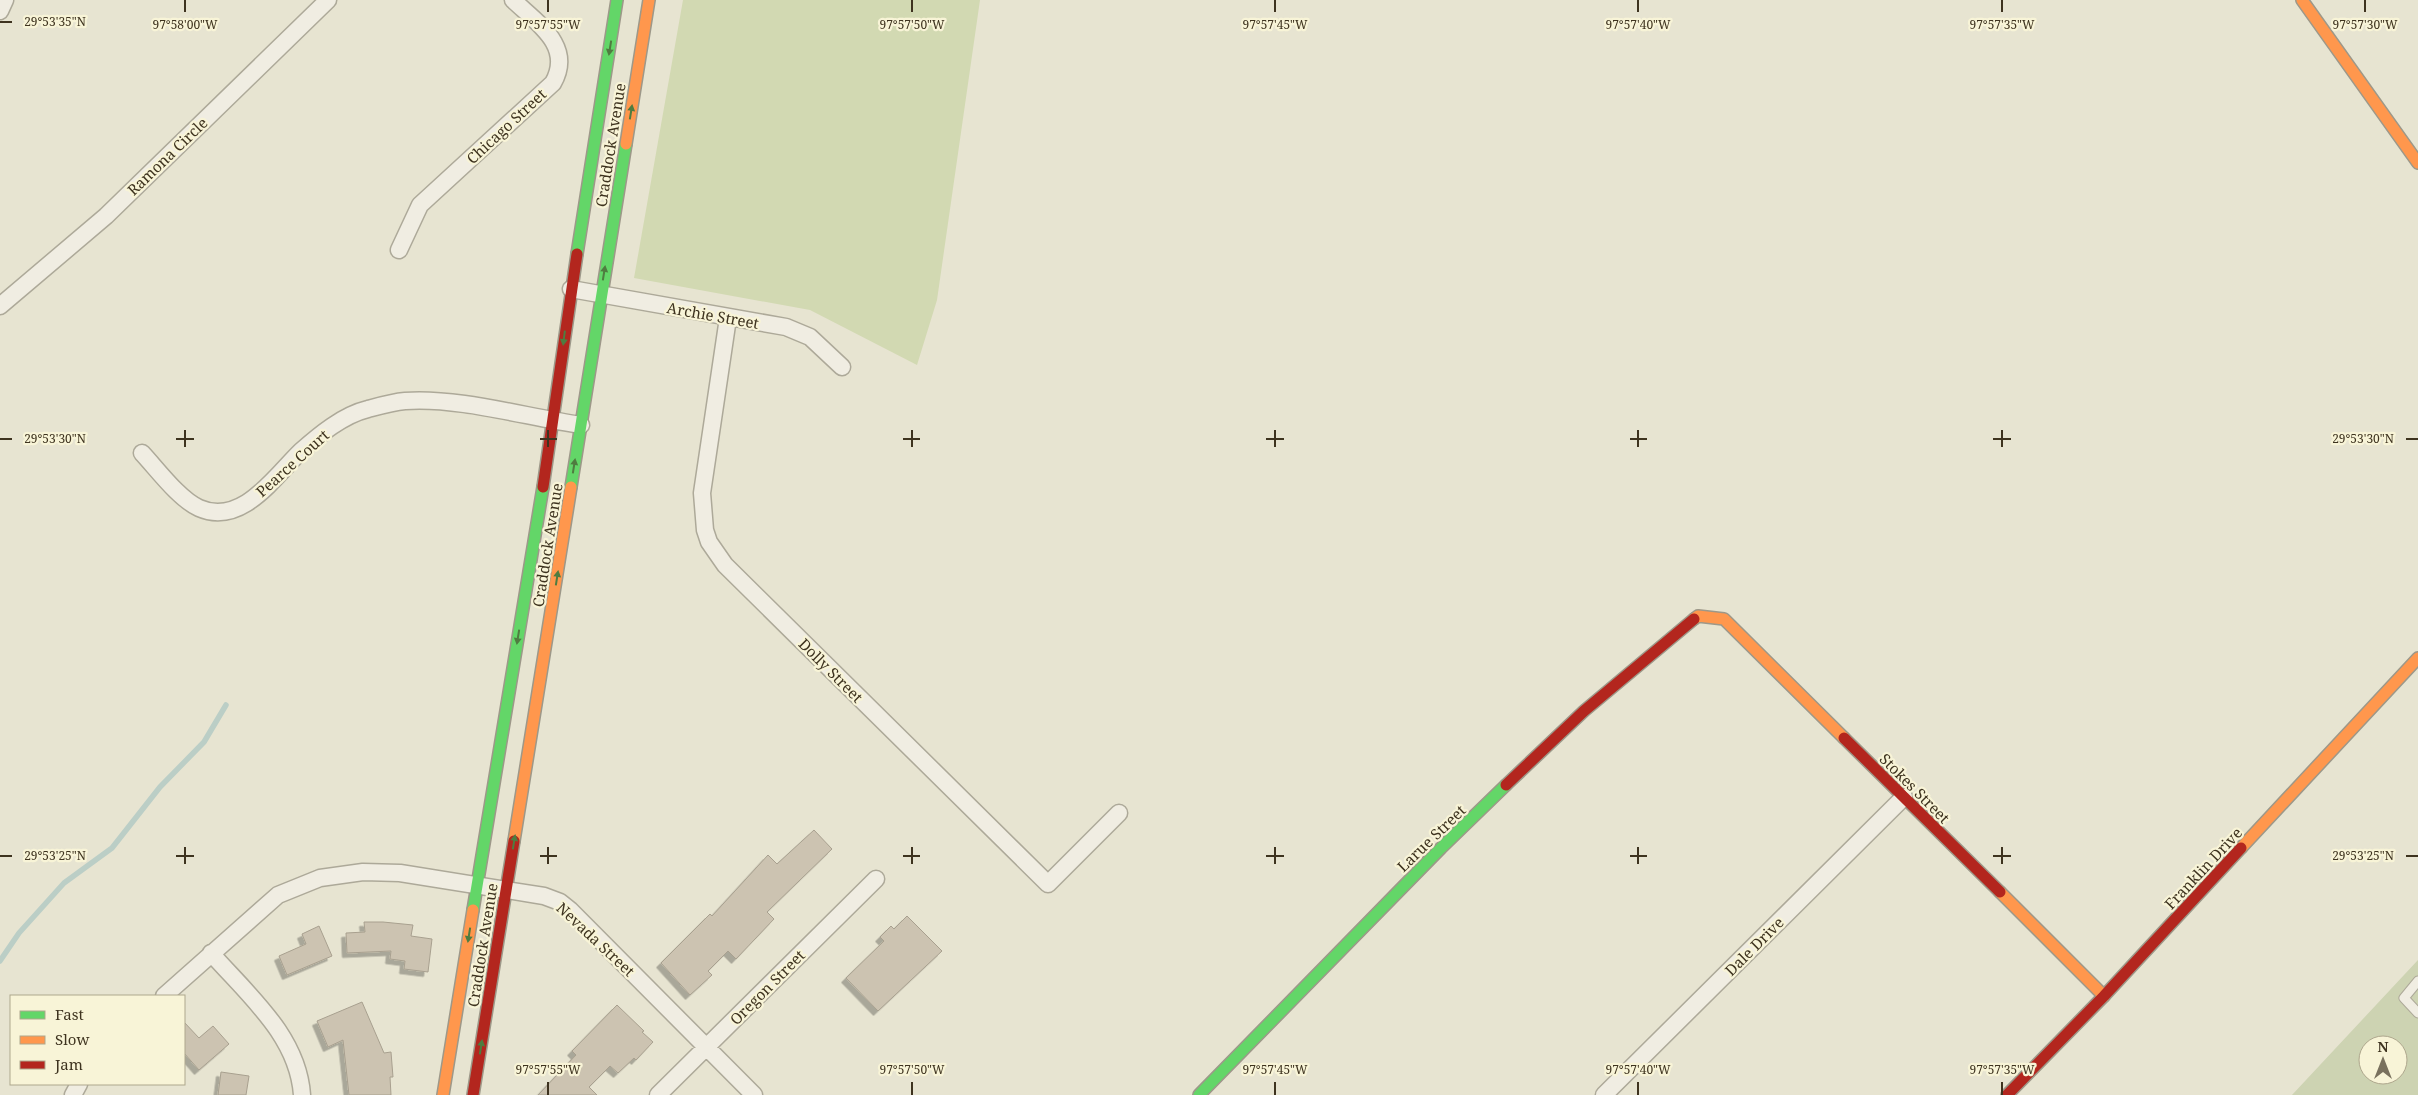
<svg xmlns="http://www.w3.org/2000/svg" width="2418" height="1095" viewBox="0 0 2418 1095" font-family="'Noto Serif',serif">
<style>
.green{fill:#d2d9b2}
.cemetery{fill:#cdd3b2;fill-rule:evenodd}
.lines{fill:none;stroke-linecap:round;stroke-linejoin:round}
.stream{stroke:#bbcec6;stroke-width:5.5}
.building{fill:#ccc3b1;stroke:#a8a08f;filter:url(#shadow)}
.lane-casing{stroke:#ada999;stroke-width:11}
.street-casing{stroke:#ada999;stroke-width:19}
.fast-casing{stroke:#9d9889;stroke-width:14}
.slow-casing{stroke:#9d9889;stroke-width:14}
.jam-casing{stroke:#9d9889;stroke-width:14}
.lane{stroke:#f0ede2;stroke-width:9}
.street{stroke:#f0ede2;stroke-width:16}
.fast{stroke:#63d668;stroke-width:11}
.slow{stroke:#ff974d;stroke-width:11}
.jam{stroke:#b3261e;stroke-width:11}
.oneway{fill:#4f7c40}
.ticks{fill:none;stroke:#3e331f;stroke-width:2}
.labels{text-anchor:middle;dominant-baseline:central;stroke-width:4.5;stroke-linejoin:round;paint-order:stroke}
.street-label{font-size:15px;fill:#3e331f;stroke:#f8f4d7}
.ticks-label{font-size:12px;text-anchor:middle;fill:#3e331f;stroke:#f8f4d7;stroke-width:4.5;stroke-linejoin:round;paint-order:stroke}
</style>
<defs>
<filter id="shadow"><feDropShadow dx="-4.5" dy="4.5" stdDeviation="0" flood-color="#0004"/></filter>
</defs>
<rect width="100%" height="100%" fill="#e7e4d1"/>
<path class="green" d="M683 0H980L937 300 917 365 810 310 634 278Z"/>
<path class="cemetery" d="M2418 960V1095H2292ZM2368 1045H2398V1075H2368Z"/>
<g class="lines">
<path class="stream" d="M0 961 19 933 64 883 112 848 160 787 204 742 226 705"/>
</g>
<path class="building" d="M814 830 832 849 767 912 774 919 736 959 728 951 708 971 712 975 690 995 661 963 710 914 712 916 768 855 777 864Z
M907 916 942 951 878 1011 846 978 884 941 880 937 891 926 894 929Z
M364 922H383L413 925 411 936 432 939 428 972 404 969 405 961 390 959 391 951 347 953 346 933 365 932Z
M319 926 332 956 287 975 279 956 306 944 302 934Z
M362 1002 384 1053 391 1052 393 1077H390L391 1095H349L343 1040 328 1047 317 1021Z
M617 1005 644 1031 642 1032 653 1042 636 1060 634 1058 618 1073 610 1066 589 1087 597 1095H538L576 1055 572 1051Z
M184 1022 199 1038 213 1026 229 1044 199 1070 184 1053Z
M221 1072 249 1076 246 1095H218Z"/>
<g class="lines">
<defs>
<path id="lane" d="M2418 981 2404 998 2418 1013"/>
<path id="street" d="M0 11 5 0
M399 250 420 205 553 83C574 46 537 23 513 0
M571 289 786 327 810 337 842 367
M0 306 106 216 328 0
M728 318 702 493 705 530 709 542 725 565 1048 884 1119 813
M142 453C157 469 179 499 199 508 242 527 275 476 301 451 319 435 343 415 368 409 379 406 393 402 405 401 458 397 526 417 581 425
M211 953C248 995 298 1036 302 1095
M164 996 278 895 320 878 363 872 400 873 544 896 560 902 570 910 754 1095
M73 1095 79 1084
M658 1095 876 879
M1604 1095 1904 797"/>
<path id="fast" d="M577 254 617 0
M571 487 626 144
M473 910 543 487
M1199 1095 1441 848 1506 785"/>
<path id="slow" d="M2302 0 2418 163
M626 144 649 0
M1694 619 1698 616 1724 619 1844 738
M514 841 571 487
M2241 848 2418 658
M2000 892 2104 996
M443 1095 473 910"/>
<path id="jam" d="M543 487 577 254
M1844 738 2000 892
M1506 785 1584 711 1694 619
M473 1095 514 841
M2007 1095 2104 996 2241 848"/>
</defs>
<use href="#lane" class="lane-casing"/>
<use href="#street" class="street-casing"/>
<use href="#fast" class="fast-casing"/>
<use href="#slow" class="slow-casing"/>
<use href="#jam" class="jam-casing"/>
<use href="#lane" class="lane"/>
<use href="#street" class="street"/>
<use href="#fast" class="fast"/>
<use href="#slow" class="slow"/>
<use href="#jam" class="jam"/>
</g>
<defs><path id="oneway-solid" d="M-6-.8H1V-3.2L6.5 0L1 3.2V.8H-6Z" transform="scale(1.25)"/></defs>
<g class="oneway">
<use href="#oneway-solid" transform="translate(610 48) rotate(99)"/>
<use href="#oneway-solid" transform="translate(631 112) rotate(-81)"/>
<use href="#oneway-solid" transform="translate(604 273) rotate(-81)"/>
<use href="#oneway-solid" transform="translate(564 338) rotate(97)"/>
<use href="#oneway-solid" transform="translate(574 466) rotate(-81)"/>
<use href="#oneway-solid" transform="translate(557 578) rotate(-81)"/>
<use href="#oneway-solid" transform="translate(518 637) rotate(99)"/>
<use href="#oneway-solid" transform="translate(514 842) rotate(-81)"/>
<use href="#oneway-solid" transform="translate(469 935) rotate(99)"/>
<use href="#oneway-solid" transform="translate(481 1047) rotate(-81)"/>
</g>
<path class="ticks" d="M185 0V12M548 0V12M912 0V12M1275 0V12M1638 0V12M2002 0V12M2365 0V12M0 22H12M185 430V447M548 430V447M912 430V447M1275 430V447M1638 430V447M2002 430V447M0 439H12M176 439H194M540 439H557M903 439H920M1266 439H1284M1630 439H1647M1993 439H2011M2406 439H2418M185 847V864M548 847V864M912 847V864M1275 847V864M1638 847V864M2002 847V864M0 856H12M176 856H194M540 856H557M903 856H920M1266 856H1284M1630 856H1647M1993 856H2011M2406 856H2418M548 1082V1095M912 1082V1095M1275 1082V1095M1638 1082V1095M2002 1082V1095"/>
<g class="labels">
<g class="street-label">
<text transform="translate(506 126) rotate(-43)">Chicago Street</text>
<text transform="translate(610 145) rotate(-81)">Craddock Avenue</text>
<text transform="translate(167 156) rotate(-44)">Ramona Circle</text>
<text transform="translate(713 315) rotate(10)">Archie Street</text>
<text transform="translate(292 463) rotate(-42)">Pearce Court</text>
<text transform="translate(547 545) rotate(-81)">Craddock Avenue</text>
<text transform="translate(831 670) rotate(45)">Dolly Street</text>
<text transform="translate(1915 788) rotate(45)">Stokes Street</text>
<text transform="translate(1431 838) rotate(-44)">Larue Street</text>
<text transform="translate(2203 868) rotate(-47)">Franklin Drive</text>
<text transform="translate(596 939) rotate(43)">Nevada Street</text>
<text transform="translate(482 945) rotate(-81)">Craddock Avenue</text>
<text transform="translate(1754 946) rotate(-45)">Dale Drive</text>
<text transform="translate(767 987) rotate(-45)">Oregon Street</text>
</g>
</g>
<g class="ticks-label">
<text x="55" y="26">29°53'35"N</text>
<text x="185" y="29">97°58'00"W</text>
<text x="548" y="29">97°57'55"W</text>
<text x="912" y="29">97°57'50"W</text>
<text x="1275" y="29">97°57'45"W</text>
<text x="1638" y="29">97°57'40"W</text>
<text x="2002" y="29">97°57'35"W</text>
<text x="2365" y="29">97°57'30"W</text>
<text x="55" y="443">29°53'30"N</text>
<text x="2363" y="443">29°53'30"N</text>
<text x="55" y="860">29°53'25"N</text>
<text x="2363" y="860">29°53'25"N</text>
<text x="548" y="1074">97°57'55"W</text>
<text x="912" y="1074">97°57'50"W</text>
<text x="1275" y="1074">97°57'45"W</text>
<text x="1638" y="1074">97°57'40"W</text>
<text x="2002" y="1074">97°57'35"W</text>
</g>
<rect x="10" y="995" width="175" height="90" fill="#f8f4d7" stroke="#aea78d"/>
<rect x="20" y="1011" width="25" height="8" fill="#63d668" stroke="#aea78d"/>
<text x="55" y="1020" font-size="15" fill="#3e331f">Fast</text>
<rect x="20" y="1036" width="25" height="8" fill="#ff974d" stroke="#aea78d"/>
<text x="55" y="1045" font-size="15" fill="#3e331f">Slow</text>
<rect x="20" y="1061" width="25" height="8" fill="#b3261e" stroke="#aea78d"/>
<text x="55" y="1070" font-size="15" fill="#3e331f">Jam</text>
<g transform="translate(2383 1060)"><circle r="24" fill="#f8f4d7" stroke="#aea78d"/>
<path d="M0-4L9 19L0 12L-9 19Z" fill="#79715d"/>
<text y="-8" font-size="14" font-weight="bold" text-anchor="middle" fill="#3e331f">N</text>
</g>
</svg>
